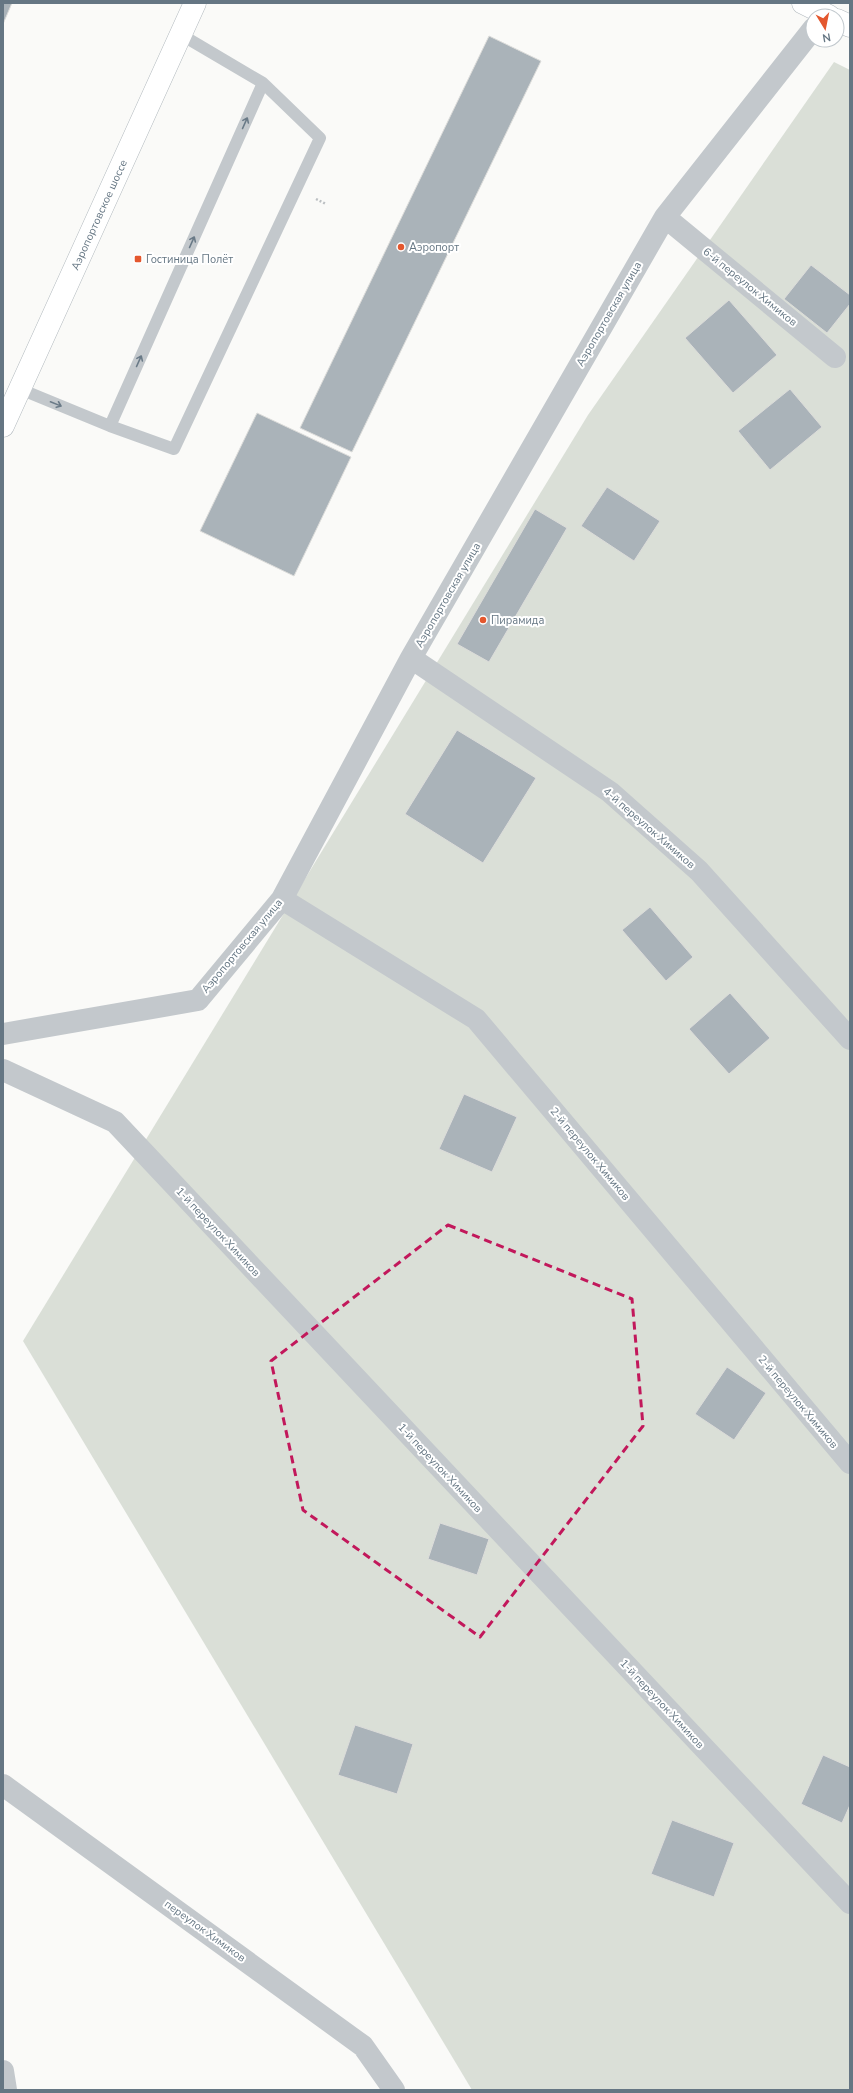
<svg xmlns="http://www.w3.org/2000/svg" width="853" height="2093" viewBox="0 0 853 2093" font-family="'Nunito Sans',sans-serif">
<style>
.green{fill:#dadfd7}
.building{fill:#aab3b9;stroke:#dcdcda}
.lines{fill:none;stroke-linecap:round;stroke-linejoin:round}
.secondary-casing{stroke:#b3babf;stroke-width:23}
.path{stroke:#bbbfc2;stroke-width:2.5;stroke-dasharray:2 2;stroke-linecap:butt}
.service{stroke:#c3c8cc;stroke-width:12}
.minor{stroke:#c3c8cc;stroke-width:22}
.secondary{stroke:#fff;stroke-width:22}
.oneway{stroke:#6a7a87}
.marked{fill:none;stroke:#c2185b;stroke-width:3;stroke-dasharray:8 5;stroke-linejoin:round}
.poi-dot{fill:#e4572e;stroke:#fff;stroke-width:1.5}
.labels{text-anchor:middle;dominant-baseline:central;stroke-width:4;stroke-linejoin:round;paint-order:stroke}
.street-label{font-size:11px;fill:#657683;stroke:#fff}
.poi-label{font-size:11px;fill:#657683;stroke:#fff;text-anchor:start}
</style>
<rect width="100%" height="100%" fill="#fafaf8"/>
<path class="green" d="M834 62 850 70V2090H472L23 1341 588 415Z"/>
<path class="building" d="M3 3H12L3 24Z
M489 36 541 61 352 452 300 428Z
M811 265 850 295V304L827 333 784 299Z
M729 300 777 355 733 393 685 338Z
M790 389 822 427 770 470 738 431Z
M257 413 351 457 294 576 200 531Z
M607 487 660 521 634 561 581 526Z
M535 509 567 528 489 662 457 644Z
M457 730 536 778 483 863 405 814Z
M650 907 693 957 666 981 622 930Z
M730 993 770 1038 729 1074 689 1029Z
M464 1094 517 1117 492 1172 439 1149Z
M727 1367 766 1393 734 1440 695 1414Z
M440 1523 489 1539 477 1575 428 1559Z
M355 1725 413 1744 397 1794 338 1775Z
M823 1755 850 1767V1805L842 1823 801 1804Z
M672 1820 734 1843 714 1897 651 1874Z"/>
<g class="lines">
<defs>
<g id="secondary">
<path d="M803 3 829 16"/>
<path d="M837 20 850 26"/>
<path id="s1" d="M3 426 195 3"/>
</g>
</defs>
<use href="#secondary" class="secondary-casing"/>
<path class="path" d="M316 199 326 204"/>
<path class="service" d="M20 389 110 426 263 83 180 34
M110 426 174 449 320 138 263 83"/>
<path class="minor" d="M665 217 835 357
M411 658 610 792 699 871 850 1039
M282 899 476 1019 850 1463
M3 1034 198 1000 282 899 411 658 665 217 813 29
M3 1070 115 1122 850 1903
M3 1785 363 2046 394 2090
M3 2071 6 2090"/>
<use href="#secondary" class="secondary"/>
</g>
<defs><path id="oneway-shaft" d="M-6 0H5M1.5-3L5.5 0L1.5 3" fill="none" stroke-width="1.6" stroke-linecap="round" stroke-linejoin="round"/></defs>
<g class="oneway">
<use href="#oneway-shaft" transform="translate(245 123) rotate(-66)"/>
<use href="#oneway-shaft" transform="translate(192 242) rotate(-66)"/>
<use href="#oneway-shaft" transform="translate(139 361) rotate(-66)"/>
<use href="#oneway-shaft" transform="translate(56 404) rotate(22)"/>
</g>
<path class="marked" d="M448 1225 632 1299 643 1426 480 1637 303 1510 271 1361Z"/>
<g class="poi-dot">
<circle cx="401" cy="247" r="4"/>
<rect x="134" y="255" width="8" height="8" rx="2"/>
<circle cx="483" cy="620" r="4"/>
</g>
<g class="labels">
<g class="street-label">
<text stroke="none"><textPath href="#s1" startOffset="232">Аэропортовское шоссе</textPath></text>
<text transform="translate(750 287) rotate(39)">6-й переулок Химиков</text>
<text transform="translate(609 314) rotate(-60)">Аэропортовская улица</text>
<text transform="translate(448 595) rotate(-60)">Аэропортовская улица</text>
<text transform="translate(649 828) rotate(41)">4-й переулок Химиков</text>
<text transform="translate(242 946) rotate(-50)">Аэропортовская улица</text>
<text transform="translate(590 1154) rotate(50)">2-й переулок Химиков</text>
<text transform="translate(218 1232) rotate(47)">1-й переулок Химиков</text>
<text transform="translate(798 1402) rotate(50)">2-й переулок Химиков</text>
<text transform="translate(440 1468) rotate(47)">1-й переулок Химиков</text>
<text transform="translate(662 1704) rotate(47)">1-й переулок Химиков</text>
<text transform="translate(205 1931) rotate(36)">переулок Химиков</text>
</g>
<g class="poi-label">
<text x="409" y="247">Аэропорт</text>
<text x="146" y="259">Гостиница Полёт</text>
<text x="491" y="620">Пирамида</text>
</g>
</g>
<rect width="853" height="2093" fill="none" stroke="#657683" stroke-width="8"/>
<g transform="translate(825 28) rotate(170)"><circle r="19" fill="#ffffff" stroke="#c1c8cd"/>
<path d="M0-3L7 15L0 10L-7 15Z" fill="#e4572e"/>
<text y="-6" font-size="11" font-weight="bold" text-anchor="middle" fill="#657683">N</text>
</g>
</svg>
